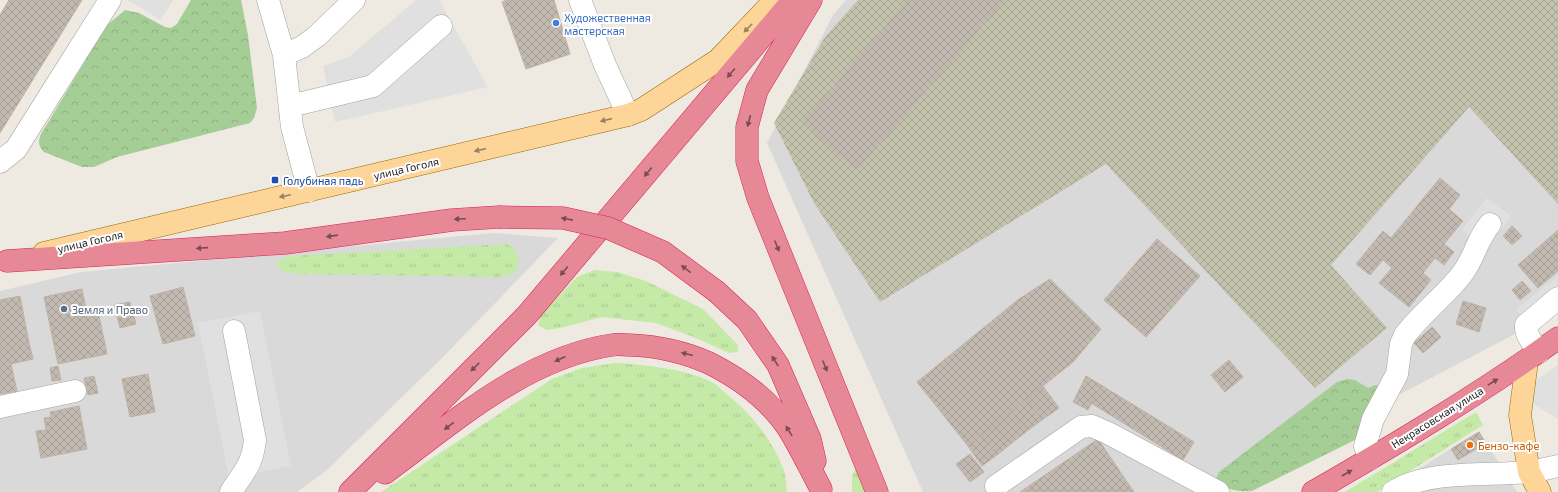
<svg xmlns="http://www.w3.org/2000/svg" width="1558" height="492" viewBox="0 0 1558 492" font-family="'Exo 2',sans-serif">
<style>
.residential{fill:#dad9d9}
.construction{fill:url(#construction-cross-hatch)}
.grass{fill:url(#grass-tufts)}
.forest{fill:url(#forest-crowns)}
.parking{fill:#e0e0e0}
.building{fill:url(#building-cross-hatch);stroke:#c0b1a4}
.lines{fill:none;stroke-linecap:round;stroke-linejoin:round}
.minor-casing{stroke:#a3a3a3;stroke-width:23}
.major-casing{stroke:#956900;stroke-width:23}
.highway-casing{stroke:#d9215a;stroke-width:23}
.minor{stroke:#fff;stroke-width:22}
.major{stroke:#fdd598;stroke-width:22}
.highway{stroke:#e78896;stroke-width:22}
.highway-bridge-casing{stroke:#d9215a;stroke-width:23;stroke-linecap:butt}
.highway-bridge{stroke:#e78896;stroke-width:22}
.oneway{fill:#988260}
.oneway2{fill:#774d53}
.shop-dot{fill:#3f7fe0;stroke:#fff;stroke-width:1.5}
.transit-dot{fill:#1a4fb4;stroke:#fff;stroke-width:1.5}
.service-dot{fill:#5c6f8a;stroke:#fff;stroke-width:1.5}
.food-dot{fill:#e8710a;stroke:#fff;stroke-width:1.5}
.labels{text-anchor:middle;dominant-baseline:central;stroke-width:4;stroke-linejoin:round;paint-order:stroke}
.shop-label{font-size:11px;fill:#366cbe;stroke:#fff;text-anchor:start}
.street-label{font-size:11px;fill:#1c1c1c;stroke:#fff}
.transit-label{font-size:11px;fill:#164399;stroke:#fff;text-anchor:start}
.service-label{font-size:11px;fill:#4e5e75;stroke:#fff;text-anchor:start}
.food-label{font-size:11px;fill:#c56008;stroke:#fff;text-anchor:start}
</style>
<defs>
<pattern id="construction-cross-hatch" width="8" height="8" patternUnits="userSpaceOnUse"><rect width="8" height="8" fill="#c2c2ad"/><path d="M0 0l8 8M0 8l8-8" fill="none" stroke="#a6a694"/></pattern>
<pattern id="grass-tufts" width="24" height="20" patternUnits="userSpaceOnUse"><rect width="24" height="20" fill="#c5e9a6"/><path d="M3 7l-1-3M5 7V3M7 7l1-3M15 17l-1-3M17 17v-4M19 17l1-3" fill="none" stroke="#a9c78e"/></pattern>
<pattern id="forest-crowns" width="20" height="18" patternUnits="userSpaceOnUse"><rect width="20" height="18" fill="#a4ce96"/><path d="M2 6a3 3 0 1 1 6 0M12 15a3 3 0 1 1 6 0" fill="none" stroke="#8db081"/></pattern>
<pattern id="building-cross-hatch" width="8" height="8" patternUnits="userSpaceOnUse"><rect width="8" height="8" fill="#c2bab1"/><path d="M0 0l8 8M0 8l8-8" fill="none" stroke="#a69f98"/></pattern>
</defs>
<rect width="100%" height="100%" fill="#eeeae2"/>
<path class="residential" d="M846 0H1558V305L1513 335 1214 492H923L767 143 833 15Z
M493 233 558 238 441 359 327 470 297 492H0V291L81 272Z
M1479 431 1517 492H1382Z"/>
<path class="construction" d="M858 0H1558V204L1469 107 1331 265 1387 328 1315 388 1106 164 880 302 814 203 774 123 825 37Z"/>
<path class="grass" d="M506 244C508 245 513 247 514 249 520 255 520 268 514 273 509 277 501 277 495 277L297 274 282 271 276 264 277 261 290 256Z
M595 270 617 272 646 281 703 309 738 345V352L729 353 696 338 656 323 602 317 560 328 547 330 538 325 540 316 577 277Z
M615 363C646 365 680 368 710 381 715 383 720 388 724 392 750 412 771 438 783 468 786 475 786 484 787 492H381L552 379 582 368Z
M1476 412 1483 425 1377 492H1345Z
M858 464 865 492H852V475Z"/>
<path class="forest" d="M191 0H241L248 35 257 108 254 118 250 123 117 157 94 167H82L44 152C38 146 38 142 41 134L107 25 125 10 139 13 165 27 171 28 177 24Z
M1348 379 1355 380 1368 388 1375 385 1379 386 1357 439 1252 491C1240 492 1227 490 1217 483L1216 478 1219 472 1337 382Z"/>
<path class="parking" d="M127 0H173L161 20Z
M416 0H439L488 87 335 122 323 66 349 57Z
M1487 198 1511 216 1486 248 1462 230Z
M1558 276V312L1534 331 1516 309Z
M260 311 291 466 229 478 198 323Z
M1558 365V419L1517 394Z"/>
<path class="building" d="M9 0H82L0 133V15Z
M507 0H554L570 54 526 69 502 2Z
M908 0H970L990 17 857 170 802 123Z
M970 0H1004L990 17Z
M1440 178 1460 195 1449 209 1463 221 1444 244 1454 252 1444 265 1435 258 1423 273 1431 280 1409 307 1379 283 1392 268 1383 260 1370 275 1356 264 1383 231 1391 238Z
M1512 226 1522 236 1512 245 1503 236Z
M1558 230V271L1538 288 1518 265Z
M1157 239 1200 276 1146 337 1104 300Z
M1050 279 1101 329 1073 362 968 446 917 382 1019 299Z
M1522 281 1531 291 1520 300 1512 290Z
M183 287 195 336 163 344 150 296Z
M82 289 86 309 97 306 107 354 58 364 44 297Z
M20 296 29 343 0 348V300Z
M1463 301 1486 308 1479 332 1456 324Z
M130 302 136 324 120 328 114 305Z
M1432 327 1441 337 1423 353 1414 343Z
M29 343 33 359 11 364 17 391 0 394V348Z
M1229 360 1243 377 1225 392 1211 375Z
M58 366 61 380 52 381 50 368Z
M148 374 155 412 130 417 122 379Z
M94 376 98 393 88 395 84 378Z
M1086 376 1101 385 1088 410 1073 402Z
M1042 385 1059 408 1042 420 1026 399Z
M1101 385 1194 442 1183 460 1091 403Z
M1026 399 1042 420 1027 431 1011 411Z
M79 406 87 449 41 458 36 431 46 430 44 418 51 417 50 412Z
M1011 411 1027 431 1012 443 996 423Z
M996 423 1012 443 997 455 982 435Z
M1479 432 1486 443 1458 460 1451 449Z
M982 435 997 455 982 466 968 446Z
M1098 439 1134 492H1020L1073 456Z
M970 454 984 472 970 482 956 464Z"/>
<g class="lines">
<defs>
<path id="minor" d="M268 0 284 55 292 127 309 191
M580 0 605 65 628 115
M284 55 302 47 317 36 354 0
M290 106 373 86 441 26
M0 162 16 149 110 0
M1539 352C1533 344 1525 335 1526 325L1558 298
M0 407 75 391
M1370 459 1365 446 1373 419 1397 374 1401 344 1405 335C1422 313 1445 296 1462 274 1474 259 1477 239 1490 224
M996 486 1081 427 1092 426 1108 433 1218 492
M231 492C244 471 252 466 255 440L234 331
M1393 492C1428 469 1488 476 1528 472 1538 471 1548 468 1558 466"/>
<path id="major" d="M44 253 628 115 641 110 718 60 775 0
M1527 361 1520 415 1529 472 1540 492"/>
<path id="highway" d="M811 0 757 90 747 127V161L758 198 877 492
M7 261 285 243 452 220 499 217
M717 292 747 320 778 365 810 439 815 461
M385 473C453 423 525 358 612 345 618 344 624 345 630 345 657 346 684 352 709 363 739 378 769 400 788 428 800 447 810 469 821 489
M350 492 527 315 793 0
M1313 492C1396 444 1480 394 1558 338"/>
</defs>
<use href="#minor" class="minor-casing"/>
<use href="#major" class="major-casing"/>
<use href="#highway" class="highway-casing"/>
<use href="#minor" class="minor"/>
<use href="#major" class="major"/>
<use href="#highway" class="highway"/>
<defs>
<path id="highway-bridge" d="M499 217 563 218 608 228 663 252 717 292"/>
</defs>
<use href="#highway-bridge" class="highway-bridge-casing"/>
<use href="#highway-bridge" class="highway-bridge"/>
</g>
<defs><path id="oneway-solid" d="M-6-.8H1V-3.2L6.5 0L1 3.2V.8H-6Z"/></defs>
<g class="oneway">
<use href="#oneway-solid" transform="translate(748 28) rotate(134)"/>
<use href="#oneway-solid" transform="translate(606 120) rotate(167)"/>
<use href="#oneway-solid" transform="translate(480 150) rotate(167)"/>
<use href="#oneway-solid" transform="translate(285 196) rotate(168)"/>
</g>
<g class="oneway2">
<use href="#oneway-solid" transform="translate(731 73) rotate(130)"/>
<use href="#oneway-solid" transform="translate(749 121) rotate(104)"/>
<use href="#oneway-solid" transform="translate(648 172) rotate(130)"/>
<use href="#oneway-solid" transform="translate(460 219) rotate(177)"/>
<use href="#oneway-solid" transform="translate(567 219) rotate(-169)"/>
<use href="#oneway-solid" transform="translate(332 236) rotate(172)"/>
<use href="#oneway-solid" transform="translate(777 246) rotate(68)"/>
<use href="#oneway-solid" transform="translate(202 248) rotate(176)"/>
<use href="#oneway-solid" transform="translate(686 269) rotate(-143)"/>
<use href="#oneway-solid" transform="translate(564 271) rotate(130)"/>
<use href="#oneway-solid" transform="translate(687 354) rotate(-166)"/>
<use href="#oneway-solid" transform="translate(560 359) rotate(156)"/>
<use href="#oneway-solid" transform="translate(775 361) rotate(-123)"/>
<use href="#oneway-solid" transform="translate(825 366) rotate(68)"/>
<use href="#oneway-solid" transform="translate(475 367) rotate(135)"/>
<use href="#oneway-solid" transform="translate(1493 382) rotate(-32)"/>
<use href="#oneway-solid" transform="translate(449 426) rotate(143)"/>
<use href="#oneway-solid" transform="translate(789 431) rotate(-122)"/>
<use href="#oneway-solid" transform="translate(1347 473) rotate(-30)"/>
</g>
<circle class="shop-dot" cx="556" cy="23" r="4"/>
<rect class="transit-dot" x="271" y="176" width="8" height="8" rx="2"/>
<circle class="service-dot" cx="64" cy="309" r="4"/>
<circle class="food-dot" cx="1470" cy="445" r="4"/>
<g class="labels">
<g class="shop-label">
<text x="564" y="17">Художественная<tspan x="564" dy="13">мастерская</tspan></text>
</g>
<g class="street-label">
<text transform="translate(406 168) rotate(-13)">улица Гоголя</text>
<text transform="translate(90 241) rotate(-13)">улица Гоголя</text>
<text transform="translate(1437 417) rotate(-32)">Некрасовская улица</text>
</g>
<g class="transit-label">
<text x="283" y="180">Голубиная падь</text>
</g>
<g class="service-label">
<text x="72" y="309">Земля и Право</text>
</g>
<g class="food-label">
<text x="1478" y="445">Бензо-кафе</text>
</g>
</g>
</svg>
